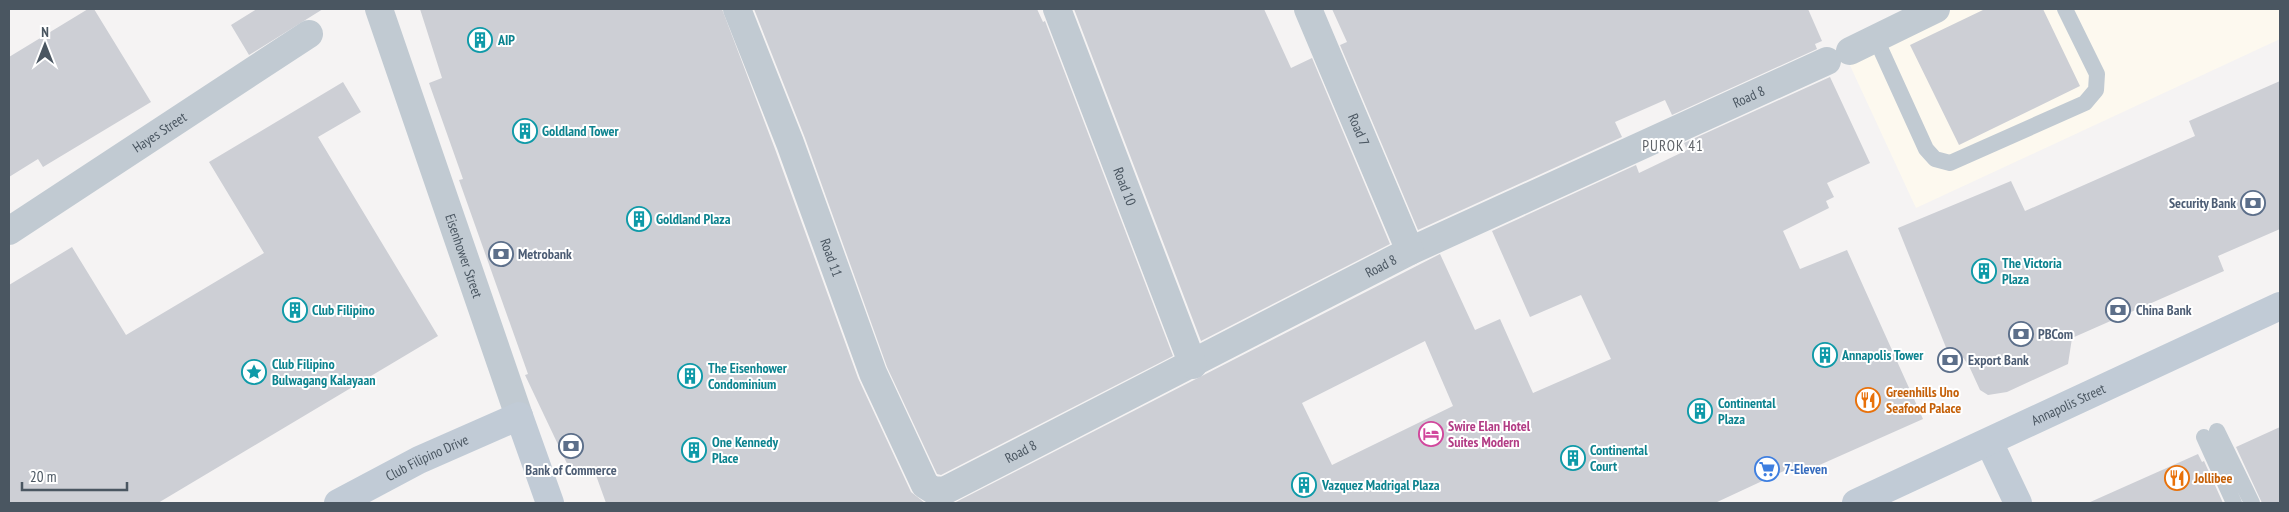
<svg xmlns="http://www.w3.org/2000/svg" width="2289" height="512" viewBox="0 0 2289 512" font-family="'PT Sans Narrow',sans-serif">
<style>
.commercial{fill:#fdf9ef}
.building{fill:#cdcfd5;fill-rule:evenodd}
.lines{fill:none;stroke-linecap:round;stroke-linejoin:round}
.lane{stroke:#c1cad2;stroke-width:16}
.street{stroke:#c1cad2;stroke-width:28}
.secondary{stroke:#c1cbd6;stroke-width:28}
.labels{text-anchor:middle;dominant-baseline:central;stroke-width:4;stroke-linejoin:round;paint-order:stroke}
.culture-label{font-size:14px;font-weight:bold;fill:#0d838f;stroke:#fff;text-anchor:start}
.street-label{font-size:14px;fill:#4a5661;stroke:#fff}
.service-label{font-size:14px;font-weight:bold;fill:#4e5e75;stroke:#fff;text-anchor:start}
.food-label{font-size:14px;font-weight:bold;fill:#c56008;stroke:#fff;text-anchor:start}
.hotel-label{font-size:14px;font-weight:bold;fill:#b23c85;stroke:#fff;text-anchor:start}
.shop-label{font-size:14px;font-weight:bold;fill:#366cbe;stroke:#fff;text-anchor:start}
.neighbourhood-label{font-size:15px;letter-spacing:1px;fill:#5f6368;stroke:#fff}
</style>
<rect width="100%" height="100%" fill="#f5f3f3"/>
<path class="commercial" d="M1915 9H2280V39L1916 208 1841 46Z"/>
<path class="building" d="M88 9H94L151 102 43 167 38 159 9 177V57Z
M257 9H323L249 55 231 25Z
M420 9H722L775 149 858 378 911 492 925 503H606L593 467 572 474 525 375 528 374 459 180 463 179 429 83 442 78Z
M754 9H1037L1043 22 1045 21 1173 356 941 475 937 474 887 367 805 138Z
M1074 9H1264L1291 68 1312 58 1390 244 1201 341Z
M1332 9H1808L1822 41 1815 44 1817 49 1672 115 1665 100 1615 122 1622 137 1418 230 1340 45 1347 42Z
M1985 9H2043L2080 86 1959 145 1910 45Z
M1830 77 1870 163 1827 183 1834 197 1826 201 1829 208 1783 231 1800 269 1847 250 1923 419 1806 471 1803 462 1715 503H954L1440 254 1475 330 1500 319 1533 393 1611 359 1581 295 1530 317 1492 231 1636 165 1639 173 1687 150 1684 143ZM1425 341 1453 406 1332 465 1302 403Z
M2280 81V229L2218 256 2224 271 2072 338 2068 364 2007 392 1988 395 1980 390 1969 366 1962 356 1947 350 1898 228 2011 181 2025 211 2195 136 2189 121Z
M343 82 361 112 318 137 438 336 158 503H9V285L72 247 126 335 264 253 209 162Z
M2280 427V503H2262L2236 447Z
M2198 454 2202 462 2204 461 2223 503H2088Z"/>
<g class="lines">
<path class="lane" d="M1876 39 1926 149 1935 159 1950 163 2085 103 2096 90 2097 74 2065 9
M2217 431 2252 503
M2204 437 2234 503"/>
<g class="street">
<path id="s1" d="M379 9 519 416"/>
<path id="s2" d="M737 9 790 143 873 373 925 485 933 490 944 491 1410 251 1827 61"/>
<path id="s3" d="M1057 9 1193 365"/>
<path id="s4" d="M1308 9 1410 251"/>
<path d="M1850 51 1936 9"/>
<path id="s5" d="M9 231 309 34"/>
</g>
<g class="secondary">
<path d="M1989 442 2018 503"/>
<path id="s6" d="M338 503 419 460 519 416 550 503"/>
<path id="s7" d="M1856 503 2280 306"/>
</g>
</g>
<defs>
<symbol id="building-ring" viewBox="-11 -11 22 22"><circle r="9.5" fill="#fff" stroke="#0f9aa8" stroke-width="1.5"/><path d="M-4-6H4V6H1V3H-1V6H-4ZM-2.5-4.3h1.7v1.8h-1.7ZM.8-4.3h1.7v1.8H.8ZM-2.5-1h1.7V.8h-1.7ZM.8-1h1.7V.8H.8Z" fill="#0f9aa8"/></symbol>
<symbol id="bank-ring" viewBox="-11 -11 22 22"><circle r="9.5" fill="#fff" stroke="#5c6f8a" stroke-width="1.5"/><path d="M-6-4H6V4H-6ZM0-2.3a2.3 2.3 0 1 0 0 4.6a2.3 2.3 0 1 0 0-4.6Z" fill="#5c6f8a"/></symbol>
<symbol id="sight-ring" viewBox="-11 -11 22 22"><circle r="9.5" fill="#fff" stroke="#0f9aa8" stroke-width="1.5"/><path d="M0-6L1.8-2.2L6-1.7L2.9 1.2L3.7 5.4L0 3.3L-3.7 5.4L-2.9 1.2L-6-1.7L-1.8-2.2Z" fill="#0f9aa8"/></symbol>
<symbol id="restaurant-ring" viewBox="-11 -11 22 22"><circle r="9.5" fill="#fff" stroke="#e8710a" stroke-width="1.5"/><path d="M-5-6h1v4h1v-4h1v4h1v-4h1v5L-1.5 .5V6h-2V.5L-5-1ZM5-6V6H3V1.5H1.5Q1.5-4 5-6Z" fill="#e8710a"/></symbol>
<symbol id="hotel-ring" viewBox="-11 -11 22 22"><circle r="9.5" fill="#fff" stroke="#d1479c" stroke-width="1.5"/><path d="M-6-4.5h1.5V1H6V5H4.5V3h-9V5H-6ZM-4 0a1.8 1.8 0 1 1 3.6 0ZM.5 0V-2.5h3Q6-2.5 6 0Z" fill="#d1479c"/></symbol>
<symbol id="supermarket-ring" viewBox="-11 -11 22 22"><circle r="9.5" fill="#fff" stroke="#3f7fe0" stroke-width="1.5"/><path d="M-6-5.5h2.5l.6 2H6L4.5 2H-2.5L-4.4-4H-6ZM-1.5 3.2a1.3 1.3 0 1 0 .1 0ZM3 3.2a1.3 1.3 0 1 0 .1 0Z" fill="#3f7fe0"/></symbol>
</defs>
<g fill-rule="evenodd">
<use href="#building-ring" x="466" y="26" width="28" height="28"/>
<use href="#building-ring" x="511" y="117" width="28" height="28"/>
<use href="#bank-ring" x="2239" y="189" width="28" height="28"/>
<use href="#building-ring" x="625" y="205" width="28" height="28"/>
<use href="#bank-ring" x="487" y="240" width="28" height="28"/>
<use href="#building-ring" x="1970" y="257" width="28" height="28"/>
<use href="#building-ring" x="281" y="296" width="28" height="28"/>
<use href="#bank-ring" x="2104" y="296" width="28" height="28"/>
<use href="#bank-ring" x="2007" y="320" width="28" height="28"/>
<use href="#building-ring" x="1811" y="341" width="28" height="28"/>
<use href="#bank-ring" x="1936" y="346" width="28" height="28"/>
<use href="#sight-ring" x="240" y="358" width="28" height="28"/>
<use href="#building-ring" x="676" y="362" width="28" height="28"/>
<use href="#restaurant-ring" x="1854" y="386" width="28" height="28"/>
<use href="#building-ring" x="1686" y="397" width="28" height="28"/>
<use href="#hotel-ring" x="1417" y="420" width="28" height="28"/>
<use href="#bank-ring" x="557" y="432" width="28" height="28"/>
<use href="#building-ring" x="680" y="436" width="28" height="28"/>
<use href="#building-ring" x="1559" y="444" width="28" height="28"/>
<use href="#supermarket-ring" x="1753" y="455" width="28" height="28"/>
<use href="#restaurant-ring" x="2163" y="464" width="28" height="28"/>
<use href="#building-ring" x="1290" y="471" width="28" height="28"/>
</g>
<g class="labels">
<g class="culture-label">
<text x="498" y="40">AIP</text>
<text x="542" y="131">Goldland Tower</text>
<text x="656" y="219">Goldland Plaza</text>
<text x="2002" y="263">The Victoria<tspan x="2002" dy="16">Plaza</tspan></text>
<text x="312" y="310">Club Filipino</text>
<text x="1842" y="355">Annapolis Tower</text>
<text x="272" y="364">Club Filipino<tspan x="272" dy="16">Bulwagang Kalayaan</tspan></text>
<text x="708" y="368">The Eisenhower<tspan x="708" dy="16">Condominium</tspan></text>
<text x="1718" y="403">Continental<tspan x="1718" dy="16">Plaza</tspan></text>
<text x="712" y="442">One Kennedy<tspan x="712" dy="16">Place</tspan></text>
<text x="1590" y="450">Continental<tspan x="1590" dy="16">Court</tspan></text>
<text x="1322" y="485">Vazquez Madrigal Plaza</text>
</g>
<g class="street-label">
<text stroke="none"><textPath href="#s2" startOffset="1429">Road 8</textPath></text>
<text stroke="none"><textPath href="#s4" startOffset="131">Road 7</textPath></text>
<text stroke="none"><textPath href="#s5" startOffset="180">Hayes Street</textPath></text>
<text stroke="none"><textPath href="#s3" startOffset="190">Road 10</textPath></text>
<text stroke="none"><textPath href="#s1" startOffset="261">Eisenhower Street</textPath></text>
<text stroke="none"><textPath href="#s2" startOffset="266">Road 11</textPath></text>
<text stroke="none"><textPath href="#s2" startOffset="1024">Road 8</textPath></text>
<text stroke="none"><textPath href="#s7" startOffset="234">Annapolis Street</textPath></text>
<text stroke="none"><textPath href="#s2" startOffset="619">Road 8</textPath></text>
<text stroke="none"><textPath href="#s6" startOffset="100">Club Filipino Drive</textPath></text>
</g>
<g class="service-label">
<text x="2236" y="203" text-anchor="end">Security Bank</text>
<text x="518" y="254">Metrobank</text>
<text x="2136" y="310">China Bank</text>
<text x="2038" y="334">PBCom</text>
<text x="1968" y="360">Export Bank</text>
<text x="571" y="470" text-anchor="middle">Bank of Commerce</text>
</g>
<g class="food-label">
<text x="1886" y="392">Greenhills Uno<tspan x="1886" dy="16">Seafood Palace</tspan></text>
<text x="2194" y="478">Jollibee</text>
</g>
<g class="hotel-label">
<text x="1448" y="426">Swire Elan Hotel<tspan x="1448" dy="16">Suites Modern</tspan></text>
</g>
<g class="shop-label">
<text x="1784" y="469">7-Eleven</text>
</g>
<g class="neighbourhood-label">
<text x="1673" y="145">PUROK 41</text>
</g>
</g>
<rect width="2289" height="512" fill="none" stroke="#4a5661" stroke-width="20"/>
<g transform="translate(45 45)" stroke="#ffffff" stroke-width="4" paint-order="stroke">
<path d="M0-4L9 19L0 12L-9 19Z" fill="#4a5661"/>
<text y="-8" font-size="14" font-weight="bold" text-anchor="middle" fill="#4a5661">N</text>
</g>
<path d="M22 482v8h105v-8" fill="none" stroke="#4a5661" stroke-width="2.5"/>
<text x="30" y="482" font-size="15" fill="#4a5661" stroke="#ffffff" stroke-width="4" paint-order="stroke">20 m</text>
</svg>
